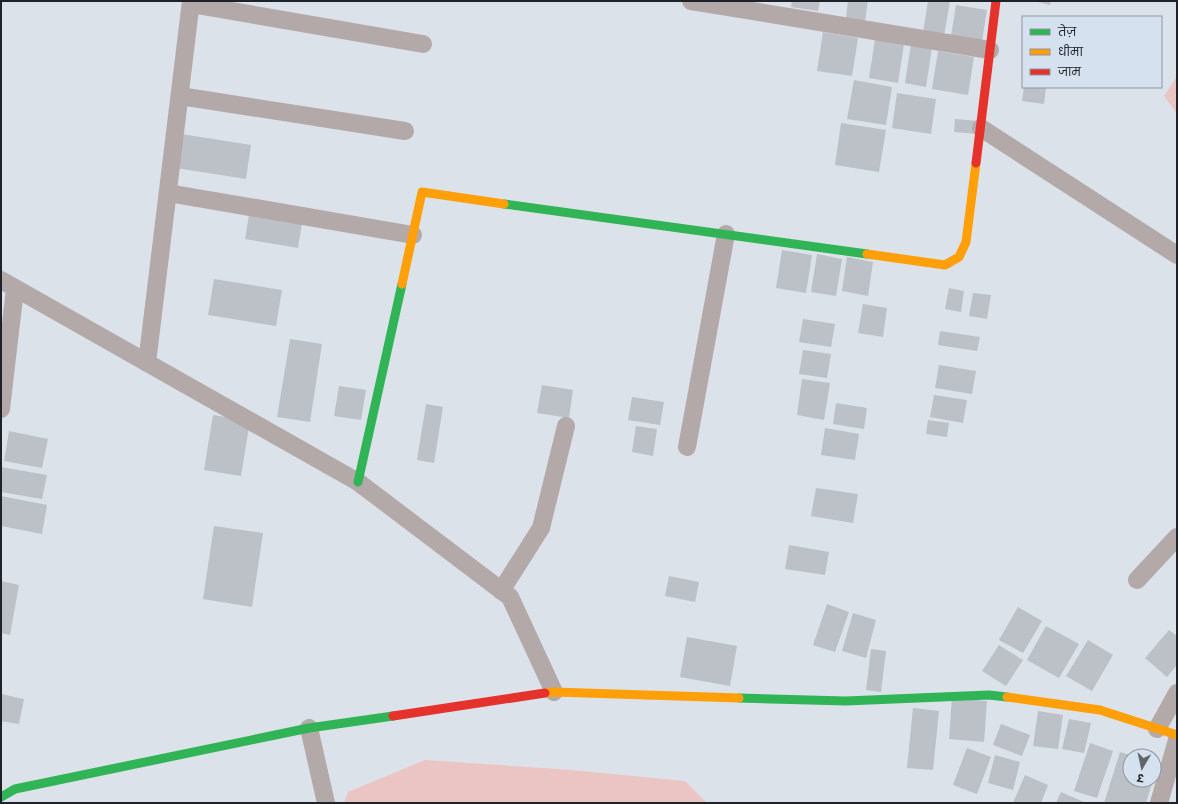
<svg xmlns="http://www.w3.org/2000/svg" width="1178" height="804" viewBox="0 0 1178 804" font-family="Poppins,'Noto Sans Devanagari',sans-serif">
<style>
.green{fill:#ebc4c4}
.building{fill:#bcc0c7}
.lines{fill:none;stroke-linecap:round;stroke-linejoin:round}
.street{stroke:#b4a9a9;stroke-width:18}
.fast{stroke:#30b455;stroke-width:9}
.slow{stroke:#ff9f0a;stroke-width:9}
.jam{stroke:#e5322d;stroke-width:9}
</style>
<rect width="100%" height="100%" fill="#dce2ea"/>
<path class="green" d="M1177 76V114L1164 96Z
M425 760 572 770 685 781 707 803H344L348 792Z"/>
<path class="building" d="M792 1H820L818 11 791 7Z
M848 1H868L865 21 846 18Z
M928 1H950L944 36 923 33Z
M1034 1H1051L1050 5Z
M956 5 987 10 982 41 951 36Z
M823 32 858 38 852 76 817 71Z
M875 39 904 44 898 83 869 78Z
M911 44 932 47 926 87 905 83Z
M938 51 974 57 968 95 932 89Z
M854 80 892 87 886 125 847 119Z
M1024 87H1046L1044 104 1022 101Z
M897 93 936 99 931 134 892 128Z
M955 119 979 121 977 134 954 132Z
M841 123 886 130 879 172 835 165Z
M181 134 251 145 246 179 176 168Z
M249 215 302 223 298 248 245 239Z
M782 250 812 255 806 293 776 288Z
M817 254 842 259 836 296 811 292Z
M847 257 873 262 868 296 842 291Z
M214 279 282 290 276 326 208 315Z
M949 288 964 291 961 312 945 309Z
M973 293 991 295 987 319 969 316Z
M863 304 887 308 883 337 858 333Z
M803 319 835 324 831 347 799 342Z
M940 331 980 337 977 351 938 345Z
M290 339 322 344 310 422 277 417Z
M803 350 831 354 827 378 799 374Z
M939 365 976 371 972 394 935 388Z
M802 379 830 383 824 420 797 415Z
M542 385 573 390 569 418 537 413Z
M339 386 366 390 361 420 334 416Z
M934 395 967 400 963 423 930 417Z
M632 397 664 402 660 425 628 420Z
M836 403 867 408 864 429 833 424Z
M426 404 443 407 434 463 417 460Z
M213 415 250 421 241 476 204 470Z
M928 420 949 423 947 437 926 434Z
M636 426 657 429 653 456 632 452Z
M825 428 859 434 855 460 821 455Z
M9 431 48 439 42 468 4 461Z
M1 467 47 475 42 499 1 492Z
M816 488 858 494 853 523 811 516Z
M1 496 47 505 42 534 1 526Z
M214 526 263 533 252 607 203 599Z
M789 545 829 552 825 575 785 569Z
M669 576 699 582 695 602 665 596Z
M1 581 19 585 10 635 1 633Z
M827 604 849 612 835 652 813 645Z
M1018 607 1042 621 1023 653 999 640Z
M853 613 876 620 866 658 842 651Z
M1046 626 1079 644 1059 678 1027 660Z
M1169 630 1177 636V665L1167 677 1145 658Z
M687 637 737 646 730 686 680 677Z
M1088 640 1113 655 1092 691 1066 676Z
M999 645 1023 660 1006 686 982 671Z
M871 649 886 651 881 692 866 690Z
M1 694 24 699 19 724 1 721Z
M952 698 987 701 984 742 949 739Z
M913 708 939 711 933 770 907 768Z
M1038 711 1063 715 1058 749 1033 746Z
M1069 719 1091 723 1084 753 1062 749Z
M1001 724 1030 735 1022 756 993 745Z
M1090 743 1113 751 1097 798 1074 791Z
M967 748 991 757 977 794 953 785Z
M1120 752 1130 755V780H1153L1146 803H1104Z
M995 755 1020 762 1013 790 988 783Z
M1025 775 1048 785 1041 803H1013Z
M1061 792 1086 803H1056Z"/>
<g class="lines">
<path class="street" d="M691 1 990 50
M191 4 423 44
M180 96 405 131
M981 128 1177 255
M168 193 413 235
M1 280 358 482 510 597 554 692
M147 363 191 1
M1 409 15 289
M687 447 726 234
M1137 580 1177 537
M501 591 541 528 566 426
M309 728 326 803
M1157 729 1177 693
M1159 803 1177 740"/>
<path class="fast" d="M504 204 867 254
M358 482 402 284
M739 698 846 701 989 695 1007 697
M1 797 15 789 309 728 393 716"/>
<path class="slow" d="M867 254 945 265 959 257 966 242 976 163
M402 284 422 192 504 204
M545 693 554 692 739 698
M1007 697 1100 710 1177 735"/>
<path class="jam" d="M976 163 996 1
M393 716 545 693"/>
</g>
<rect width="1178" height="804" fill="none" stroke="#1f2329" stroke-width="4"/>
<rect x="1022" y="16" width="140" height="72" fill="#d6e1f0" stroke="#8d95a0"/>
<rect x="1030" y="29" width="20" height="6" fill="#30b455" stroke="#8d95a0"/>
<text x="1058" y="36" font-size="12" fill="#1f2329">तेज़</text>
<rect x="1030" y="49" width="20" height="6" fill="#ff9f0a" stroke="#8d95a0"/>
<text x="1058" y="56" font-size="12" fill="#1f2329">धीमा</text>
<rect x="1030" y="69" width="20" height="6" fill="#e5322d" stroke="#8d95a0"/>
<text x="1058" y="76" font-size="12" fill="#1f2329">जाम</text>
<g transform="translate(1142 768) rotate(189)"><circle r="19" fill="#d6e1f0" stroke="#8d95a0"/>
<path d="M0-3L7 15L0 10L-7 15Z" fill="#61666d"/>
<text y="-6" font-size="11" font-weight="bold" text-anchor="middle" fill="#1f2329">उ</text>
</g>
</svg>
